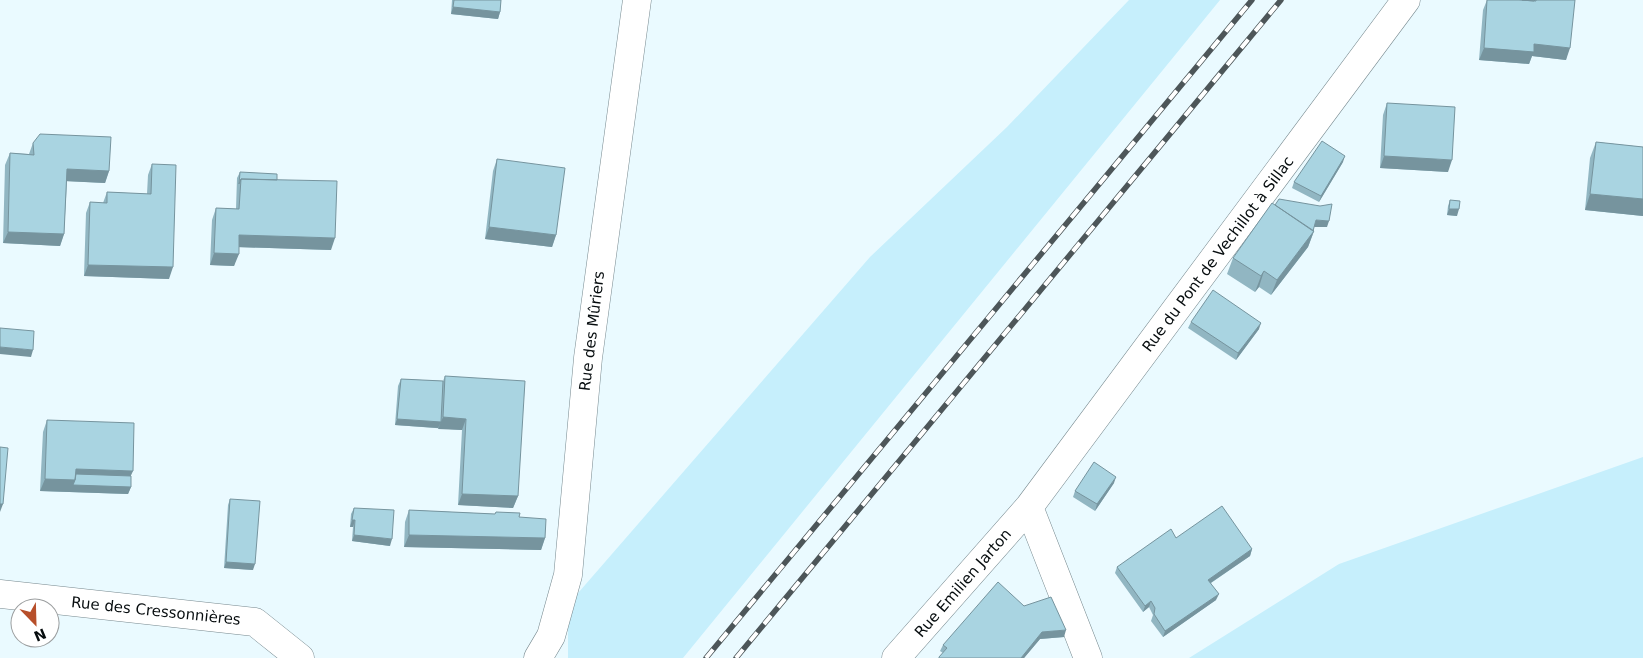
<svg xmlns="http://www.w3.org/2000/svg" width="1643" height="658" viewBox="0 0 1643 658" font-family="'DejaVu Sans',sans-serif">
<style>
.green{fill:#c6effc}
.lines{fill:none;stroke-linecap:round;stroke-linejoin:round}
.minor-casing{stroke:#76888e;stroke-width:29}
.minor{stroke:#fff;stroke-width:28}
.rail-casing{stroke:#4d5659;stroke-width:5.5}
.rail{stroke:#fff;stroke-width:4;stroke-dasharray:11;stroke-linecap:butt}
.wall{fill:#91b6c2}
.shaded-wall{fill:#76949e}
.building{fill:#a9d4e1;stroke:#76949e}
.labels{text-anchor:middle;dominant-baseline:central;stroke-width:4;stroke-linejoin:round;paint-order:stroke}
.street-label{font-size:15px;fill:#060c0e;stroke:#fff}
</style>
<rect width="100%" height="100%" fill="#eafaff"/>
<path class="green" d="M1129 0H1220L683 658H568V628L572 600 870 257 1007 127Z
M1643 457V658H1189L1339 564Z"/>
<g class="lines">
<defs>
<path id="minor" d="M1029 507 1088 658
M0 594 255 622 300 658
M538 658 551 636 568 575 588 358 637 0
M896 658 1029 507 1406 0"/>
</defs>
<use href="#minor" class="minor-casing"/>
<use href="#minor" class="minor"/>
<defs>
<path id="rail" d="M706 658 1252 0
M736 658 1281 0"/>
</defs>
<use href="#rail" class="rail-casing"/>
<use href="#rail" class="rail"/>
</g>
<path class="wall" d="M452 0H501L500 12 498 19 451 14Z
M1487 0H1575L1566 60 1532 56 1529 64 1479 60 1483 10Z
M1387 103 1448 172 1380 168 1383 115Z
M1596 142 1643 147V216L1585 210 1590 158Z
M33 143 109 171 105 183 67 181 64 234 60 246 3 243 5 165 10 153 29 154Z
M497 159 556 235 552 247 485 239 493 171Z
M1343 162 1319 202 1292 188 1294 182Z
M152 164 169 279 84 276 86 213 90 202 103 203 107 192 147 194 148 175Z
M240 172 277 180 331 250 239 247 234 266 210 265 212 220 216 208 236 209 237 178Z
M1450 200 1457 216 1447 215 1448 206Z
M1275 205 1327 227H1314L1313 231H1314L1308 247 1271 295 1259 287 1255 292 1227 274 1233 258Z
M1191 322 1259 329 1236 360 1188 328Z
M445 376 518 496 513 508 458 505 462 430 395 425 398 386 401 379 443 381Z
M47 420 131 476V487L128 494 40 491 43 432Z
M1114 483 1095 511 1073 497 1075 491Z
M230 499 253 570 224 568 228 505Z
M354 508 390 546 352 541 353 527H350L351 514Z
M409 510 495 514 496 512 519 517 545 538 541 550 404 547 405 522Z
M1176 538 1252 549 1250 556 1211 583 1216 600 1163 637 1151 621 1153 615 1149 607 1143 612 1115 573 1117 567Z
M1024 606 1064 637 1040 639 1024 658H939L943 653 940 651 943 645Z"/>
<path class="shaded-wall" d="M453 7 500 12 498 19 451 14Z
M1534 44 1570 48 1566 60 1532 56 1529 64 1479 60 1484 48Z
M1345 156 1343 162 1319 202 1321 196Z
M1384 156 1452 160 1448 172 1380 168Z
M67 169 109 171 105 183 63 181Z
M1590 194 1643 199V216L1585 210Z
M1449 209H1459L1457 216 1447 215Z
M1316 220 1329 221 1327 227H1314Z
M489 227 556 235 552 247 485 239Z
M1314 231 1308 247 1271 295 1277 280Z
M8 232 64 234 60 246 3 243Z
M239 235 335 238 331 250 235 247Z
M214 253 239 254 234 266 210 265Z
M88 265 173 267 169 279 84 276Z
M1264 271 1259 287 1255 292 1261 276Z
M1261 323 1259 329 1236 360 1238 353Z
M0 347 33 350 31 357 0 354Z
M443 417 466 419 462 430 438 429Z
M397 419 441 422 438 428 395 425Z
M76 469 133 471 128 482 131 487 128 494 40 491 45 479Z
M1116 477 1114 483 1095 511 1097 504Z
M462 494 518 496 513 508 458 505Z
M0 504H3L0 512Z
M352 520H355L353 527H350Z
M354 535 392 539 390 546 352 541Z
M409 535 545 538 541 550 404 547Z
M1252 549 1250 556 1206 586 1208 580Z
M226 562 255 564 253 570 224 568Z
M1219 594 1216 600 1163 637 1165 631Z
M1151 601 1149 607 1143 612 1145 606Z
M1066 630 1064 637 1040 639 1024 658H1021L1042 632Z"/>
<path class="building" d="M454 0H501L500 12 453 7Z
M1487 0H1519L1536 1V0H1575L1570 48 1534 44V52L1484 48Z
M1522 0H1535L1534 1Z
M1387 103 1455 107 1452 160 1384 156Z
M40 134 111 137 109 171 67 169 64 234 8 232 10 153 34 155 33 143Z
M1322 141 1345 156 1321 196 1294 182Z
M1596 142 1643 147V199L1590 194Z
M497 159 565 168 556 235 489 227Z
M152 164 176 165 173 267 88 265 90 202 107 203V192L151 194Z
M240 172 277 174V180L241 179 239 184Z
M241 179 337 181 335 238 239 235V254L214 253 216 208 239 209Z
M1279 199 1320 206 1332 204 1329 221 1316 220 1313 231 1275 205Z
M1450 200 1460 201 1459 209H1449Z
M1272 203 1314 231 1277 280 1264 271 1261 276 1233 258Z
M1213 290 1261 323 1238 353 1191 322Z
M0 328 34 331 33 350 0 347Z
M445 376 525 381 518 496 462 494 466 419 443 417Z
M401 379 443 381 441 422 397 419Z
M47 420 134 423 133 471 76 469 75 480 45 479Z
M0 447 8 448 3 504H0Z
M1094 462 1116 477 1097 504 1075 491Z
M76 474 131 476V487L73 485 75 480Z
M230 499 260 501 255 564 226 562Z
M1222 506 1252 549 1208 580 1219 594 1165 631 1154 614 1155 608 1151 601 1145 606 1117 567 1171 529 1176 538Z
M354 508 394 510 392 539 354 535 355 520H352Z
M409 510 495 514 496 512 520 513 519 517 546 519 545 538 409 535Z
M998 582 1024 606 1051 597 1066 630 1042 632 1021 658H939V657L947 648 943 645Z"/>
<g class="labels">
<g class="street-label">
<text transform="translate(1218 254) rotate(-53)">Rue du Pont de Vechillot à Sillac</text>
<text transform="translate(592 331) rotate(-83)">Rue des Mûriers</text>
<text transform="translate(963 583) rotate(-49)">Rue Emilien Jarton</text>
<text transform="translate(156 611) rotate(6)">Rue des Cressonnières</text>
</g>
</g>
<g transform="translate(35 623) rotate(157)"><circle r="24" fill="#ffffff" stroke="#9b9e9f"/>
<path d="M0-4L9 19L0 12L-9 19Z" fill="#b74f2a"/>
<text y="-8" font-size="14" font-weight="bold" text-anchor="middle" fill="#060c0e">N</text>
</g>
</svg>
